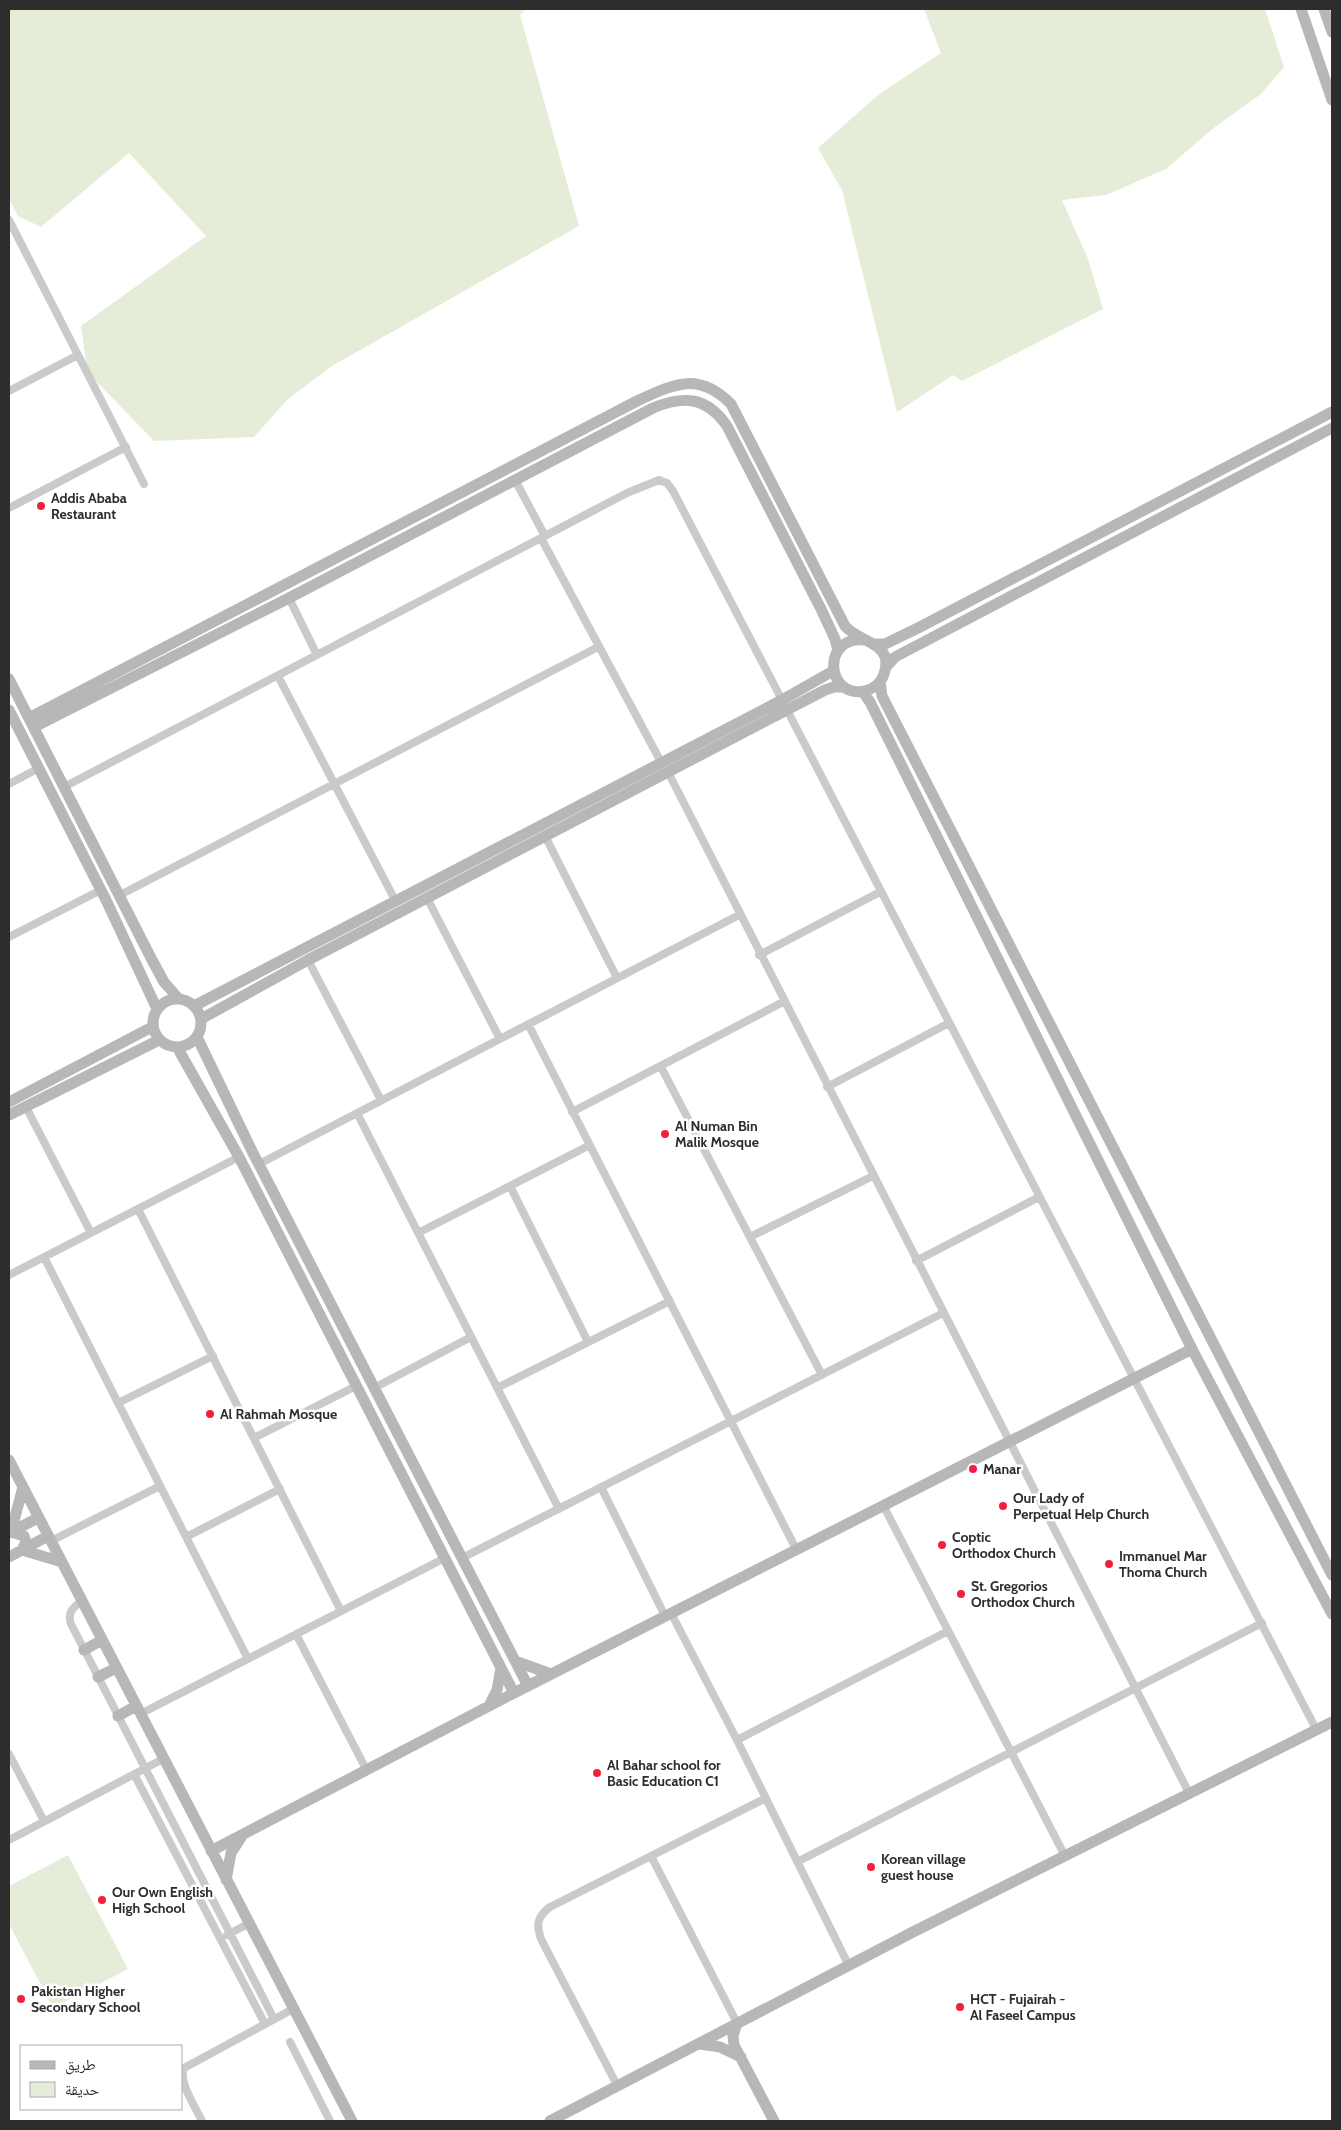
<svg xmlns="http://www.w3.org/2000/svg" width="1341" height="2130" viewBox="0 0 1341 2130" font-family="Cabin,'Noto Naskh Arabic',sans-serif">
<style>
.green{fill:#e5edd9}
.lines{fill:none;stroke-linecap:round;stroke-linejoin:round}
.street{stroke:#cacaca;stroke-width:8}
.secondary{stroke:#b7b7b7;stroke-width:11}
.poi-dot{fill:#f51f3d;stroke:#fff;stroke-width:2}
.labels{text-anchor:middle;dominant-baseline:central;stroke-width:5;stroke-linejoin:round;paint-order:stroke}
.poi-label{font-size:14px;font-weight:bold;fill:#2d2d2d;stroke:#fff;text-anchor:start}
</style>
<rect width="100%" height="100%" fill="#fff"/>
<path class="green" d="M9 9H526L520 15 579 226 332 366 288 399 254 437 154 441 97 382 88 375 81 326 206 236 129 153 41 227 18 216 9 199Z
M924 9H1265L1284 67 1261 94 1215 127 1166 169 1106 195 1062 200 1088 259 1103 309 962 381 953 375 897 412 842 190 818 148 878 95 941 53Z
M68 1855 128 1969 53 2008 9 1924V1886Z"/>
<g class="lines">
<path class="street" d="M9 220 144 484
M9 391 78 355
M515 480 545 536
M9 508 126 447
M541 538 661 762
M289 598 317 655
M278 676 395 900
M787 710 1316 1729
M668 772 1189 1793
M9 784 39 768
M64 787 627 493 659 480 667 483 673 491 782 700
M545 836 617 978
M120 895 598 647
M427 898 500 1039
M9 937 101 890
M759 955 880 892
M308 960 381 1100
M528 1024 796 1549
M661 1067 822 1375
M827 1087 949 1023
M26 1107 91 1233
M572 1112 783 1002
M357 1113 559 1509
M259 1164 739 915
M510 1186 588 1342
M138 1209 341 1611
M418 1233 590 1145
M750 1237 873 1176
M44 1257 248 1659
M916 1261 1039 1197
M9 1275 239 1157
M374 1388 471 1337
M497 1388 670 1301
M118 1403 213 1356
M254 1438 356 1386
M601 1487 665 1616
M883 1505 1065 1856
M186 1537 280 1489
M51 1541 160 1486
M462 1558 943 1313
M82 1601C73 1607 67 1613 71 1624L274 2019
M671 1613 737 1740 849 1966
M296 1634 367 1771
M140 1714 445 1558
M737 1740 948 1631
M9 1754 44 1821
M134 1774 265 2024
M9 1840 163 1759
M651 1856 738 2025
M797 1862 1262 1623
M227 1935 248 1924
M290 2042 330 2121
M618 2087 541 1939C536 1924 537 1917 550 1907L766 1798
M202 2121C196 2108 178 2082 184 2068L293 2009"/>
<path class="secondary" d="M1301 9 1332 100
M1324 9 1332 32
M874 644H885L918 628 1332 412
M886 667 895 657 1332 428
M9 679 152 960 164 982 178 998
M880 682 882 696 1332 1575
M863 692 870 702 1192 1349 1332 1614
M9 710 107 902 157 1009
M29 718 637 401C674 384 698 371 731 404L845 626C859 643 895 642 884 674 881 683 873 689 865 691 826 699 821 636 864 640
M34 727 289 598 653 408C684 395 707 397 727 426L821 609 835 639 838 651
M153 1023a24 24 0 1 1 48 0a24 24 0 1 1-48 0Z
M194 1006 782 700 833 671
M201 1019 308 960 825 690 834 687H844
M197 1037 252 1151 528 1686
M177 1047 239 1157 514 1693
M9 1102 152 1027
M9 1115 159 1040
M9 1460 352 2121
M23 1487 11 1532 24 1536 26 1542 22 1550 62 1562
M9 1533 38 1518
M9 1557 48 1536
M84 1650 102 1640
M515 1661 551 1674
M98 1677 116 1668
M489 1706 497 1690 501 1668
M118 1716 136 1706
M211 1851 514 1693 1192 1349
M226 1880 231 1853 242 1836
M736 2026 733 2036 734 2045 774 2121
M700 2044 720 2047 741 2057
M550 2121 911 1933 1332 1722"/>
</g>
<g class="poi-dot">
<circle cx="41" cy="506" r="5"/>
<circle cx="665" cy="1134" r="5"/>
<circle cx="210" cy="1414" r="5"/>
<circle cx="973" cy="1469" r="5"/>
<circle cx="1003" cy="1506" r="5"/>
<circle cx="942" cy="1545" r="5"/>
<circle cx="1109" cy="1564" r="5"/>
<circle cx="961" cy="1594" r="5"/>
<circle cx="597" cy="1773" r="5"/>
<circle cx="871" cy="1867" r="5"/>
<circle cx="102" cy="1900" r="5"/>
<circle cx="21" cy="1999" r="5"/>
<circle cx="960" cy="2007" r="5"/>
</g>
<g class="labels">
<g class="poi-label">
<text x="51" y="498">Addis Ababa<tspan x="51" dy="16">Restaurant</tspan></text>
<text x="675" y="1126">Al Numan Bin<tspan x="675" dy="16">Malik Mosque</tspan></text>
<text x="220" y="1414">Al Rahmah Mosque</text>
<text x="983" y="1469">Manar</text>
<text x="1013" y="1498">Our Lady of<tspan x="1013" dy="16">Perpetual Help Church</tspan></text>
<text x="952" y="1537">Coptic<tspan x="952" dy="16">Orthodox Church</tspan></text>
<text x="1119" y="1556">Immanuel Mar<tspan x="1119" dy="16">Thoma Church</tspan></text>
<text x="971" y="1586">St. Gregorios<tspan x="971" dy="16">Orthodox Church</tspan></text>
<text x="607" y="1765">Al Bahar school for<tspan x="607" dy="16">Basic Education C1</tspan></text>
<text x="881" y="1859">Korean village<tspan x="881" dy="16">guest house</tspan></text>
<text x="112" y="1892">Our Own English<tspan x="112" dy="16">High School</tspan></text>
<text x="31" y="1991">Pakistan Higher<tspan x="31" dy="16">Secondary School</tspan></text>
<text x="970" y="1999">HCT - Fujairah -<tspan x="970" dy="16">Al Faseel Campus</tspan></text>
</g>
</g>
<rect width="1341" height="2130" fill="none" stroke="#2d2d2d" stroke-width="20"/>
<rect x="20" y="2045" width="162" height="65" fill="#ffffff" stroke="#ababab"/>
<rect x="30" y="2061" width="25" height="8" fill="#b7b7b7" stroke="#ababab"/>
<text x="65" y="2070" font-size="15" fill="#2d2d2d">طريق</text>
<rect x="30" y="2082" width="25" height="15" fill="#e5edd9" stroke="#ababab"/>
<text x="65" y="2095" font-size="15" fill="#2d2d2d">حديقة</text>
</svg>
